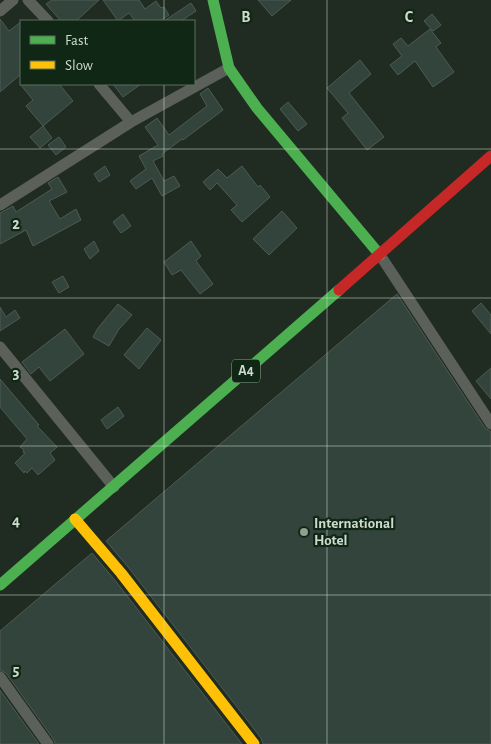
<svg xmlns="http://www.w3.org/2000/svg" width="491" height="744" viewBox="0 0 491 744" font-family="'Alegreya Sans',sans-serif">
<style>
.building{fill:#32443b;stroke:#4e5b54}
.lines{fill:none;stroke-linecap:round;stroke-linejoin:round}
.street{stroke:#5c605a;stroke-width:11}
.fast{stroke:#4caf50;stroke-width:11}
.slow{stroke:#ffc107;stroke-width:11}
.jam{stroke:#c62828;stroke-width:11}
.grid{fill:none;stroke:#cedbcf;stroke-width:1;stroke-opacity:0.55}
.poi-dot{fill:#919e92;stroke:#112715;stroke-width:2}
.labels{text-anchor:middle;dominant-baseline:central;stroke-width:4.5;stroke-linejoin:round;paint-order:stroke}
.shield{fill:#112715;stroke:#95a597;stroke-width:1}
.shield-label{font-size:14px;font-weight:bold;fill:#cedbcf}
.poi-label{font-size:15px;font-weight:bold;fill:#cedbcf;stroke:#112715;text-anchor:start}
.grid-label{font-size:16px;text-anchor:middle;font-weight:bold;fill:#cedbcf;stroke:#112715;stroke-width:4.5;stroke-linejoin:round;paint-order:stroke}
</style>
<rect width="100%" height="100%" fill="#202c22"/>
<path class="building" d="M52 0H99L76 21H61L46 4Z
M103 0H139L145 9 156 1 161 8 164 7 169 15 160 21H135L129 13 118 21Z
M258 0H291L272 16Z
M191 3 196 11 181 21H164Z
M432 14 441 25 433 31 424 21Z
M0 19 9 31 21 22V74L0 92Z
M430 29 441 43 436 47 454 72 433 87 415 61 398 75 390 65 402 56 393 44 401 38 408 46Z
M360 60 371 74 349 93 384 137 367 150 342 118 348 113 327 88Z
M20 84H59L73 101 43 126 26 106 33 100Z
M113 84H141L123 97Z
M208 88 223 110 183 140 182 139 162 154 163 156 153 161 164 181 174 176 180 186 162 196 152 178 136 189 130 181 146 169 139 156 158 145 145 127 157 118 169 135 207 106 200 94Z
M288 102 307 124 298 131 280 109Z
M43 126 52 138 40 148 30 137Z
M59 137 66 147 56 155 48 145Z
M105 166 110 175 99 182 94 174Z
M242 166 258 187 260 185 270 197 242 222 231 210 237 205 217 183 210 190 203 182 218 169 227 178Z
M58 177 67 192 49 201 60 219 76 209 81 220 33 246 26 230 0 244V213L13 206 16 212 52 189 48 183Z
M282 211 297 228 269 255 253 239Z
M123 214 131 226 121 233 113 222Z
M94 241 99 251 90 259 84 249Z
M191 241 201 256 196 261 213 284 200 294 181 270 172 275 164 262Z
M63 276 69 287 59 293 52 282Z
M397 294 485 428 491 432V744H263L261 738 128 567 106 541Z
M481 303 491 315V334L472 311Z
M118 304 132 315 119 329 109 346 93 337 98 328Z
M0 307 6 317 15 310 20 318 0 331Z
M147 328 161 340 139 369 124 355Z
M65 329 84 354 50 381 39 367 31 374 22 362Z
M491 368V399L476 381Z
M0 379 39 425 37 426 57 447 50 453 55 460 38 475 32 468 27 473 25 471 24 473 15 463 25 453 23 452 24 450 20 447 27 439 0 407Z
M118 407 124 416 107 429 101 420Z
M92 553 114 579 242 744H55L54 740 6 673 0 670V631Z
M0 690 39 744H0Z"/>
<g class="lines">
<path class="street" d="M28 0 48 21
M0 11 13 0
M99 84 131 122
M0 205 131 122 229 68
M380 255 491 424
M0 347 114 487
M0 677 48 744"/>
<path class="fast" d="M213 0 229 68 257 108 380 255
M0 585 339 290"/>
<path class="slow" d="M75 519 121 573 254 744"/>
<path class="jam" d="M339 290 491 156"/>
</g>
<path class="grid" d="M164 0V21M327 0V744M164 84V744M0 149H491M0 298H491M0 446H491M0 595H491"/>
<circle class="poi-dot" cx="304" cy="532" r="5"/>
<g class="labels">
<rect class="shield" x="232" y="359.5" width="28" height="23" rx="4"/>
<g class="shield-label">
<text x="246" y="371">A4</text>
</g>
<g class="poi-label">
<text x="314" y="523">International<tspan x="314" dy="17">Hotel</tspan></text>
</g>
</g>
<g class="grid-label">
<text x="246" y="22">B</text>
<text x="409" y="22">C</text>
<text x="16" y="229">2</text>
<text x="16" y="378">3</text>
<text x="16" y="526">4</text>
<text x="16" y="675">5</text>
</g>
<rect x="20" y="20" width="175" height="65" fill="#112715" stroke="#5d6f5f"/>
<rect x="30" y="36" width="25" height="8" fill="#4caf50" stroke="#5d6f5f"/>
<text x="65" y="45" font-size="15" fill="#cedbcf">Fast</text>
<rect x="30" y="61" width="25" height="8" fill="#ffc107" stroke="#5d6f5f"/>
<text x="65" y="70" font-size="15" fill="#cedbcf">Slow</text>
</svg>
